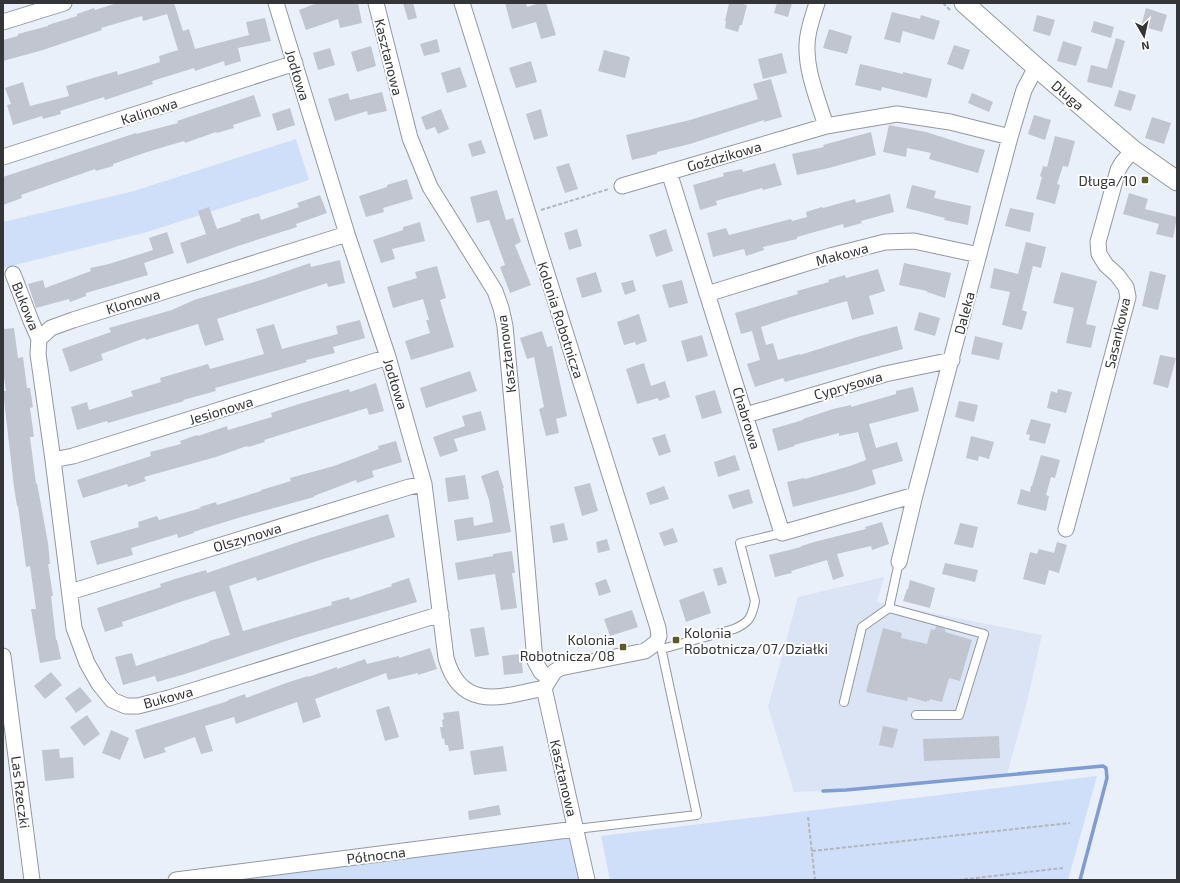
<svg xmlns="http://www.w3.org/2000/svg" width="1180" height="883" viewBox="0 0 1180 883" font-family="'Exo 2',sans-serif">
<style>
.built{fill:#dbe4f5}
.green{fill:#cfdef9}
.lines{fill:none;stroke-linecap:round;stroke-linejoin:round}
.stream{stroke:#7f9dd4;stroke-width:3.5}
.building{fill:#c0c5cf}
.service-casing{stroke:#9398a1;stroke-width:10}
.minor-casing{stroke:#9398a1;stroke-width:17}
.tertiary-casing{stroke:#9398a1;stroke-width:21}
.path{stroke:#b2b6bf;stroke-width:2;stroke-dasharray:4 2;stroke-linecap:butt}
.service{stroke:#fff;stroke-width:8}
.minor{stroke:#fff;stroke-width:15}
.tertiary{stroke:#fff;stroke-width:19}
.poi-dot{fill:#5a5d2a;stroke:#fff;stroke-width:1.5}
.labels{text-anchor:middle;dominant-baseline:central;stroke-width:4;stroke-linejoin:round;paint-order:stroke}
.street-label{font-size:14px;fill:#333539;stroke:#fff}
.poi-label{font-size:14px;fill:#333539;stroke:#fff;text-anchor:end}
</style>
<rect width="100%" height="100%" fill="#eaf0fa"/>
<path class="built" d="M884 577 877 602 1042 635 1027 702 1007 775 823 791 794 792 768 707 798 597Z"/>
<path class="green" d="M296 139 309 180 147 232 3 268V222L134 191Z
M1097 776 1068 880H610L601 836Z
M576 829 589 880H237L236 872Z"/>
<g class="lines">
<path class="stream" d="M823 791 846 790 1103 766 1106 768 1107 778 1080 880"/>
</g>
<path class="building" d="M117 3H174L183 31 189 29 195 49 249 35 246 22 265 18 271 41 238 48 241 61 225 66 224 61 195 71 194 68 152 81 153 84 105 100 104 97 60 111 61 114 43 119 42 116 13 125 7 105 11 104 5 88 23 82 30 106 69 96 66 86 117 71 118 75 160 62 159 56 178 50 167 14 143 21 142 16 101 28 102 30 43 50 3 61V40L18 36V34L48 26V25L77 16V14L94 8 95 10Z
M317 3H358L362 23 340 28 338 19 306 30 299 10Z
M403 3H413L417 18 408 20Z
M505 3H526L527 7 540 3H546L556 35 541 39 536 22 512 29Z
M729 3H739L747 5 742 25H740L738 32 725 28 726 21H725Z
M777 3H792L788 17 774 13Z
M1146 8 1167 15 1162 32 1141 26Z
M892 12 920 19 921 15 940 21 934 40 903 31 900 43 884 39Z
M1037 15 1055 20 1050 36 1033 31Z
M1094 21 1114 27 1111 38 1091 32Z
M829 29 852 36 847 54 823 48Z
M1116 38 1125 41 1112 88 1087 82 1091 65 1107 69Z
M437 39 440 52 424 56 420 44Z
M1063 41 1082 47 1076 66 1057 61Z
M954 45 970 50 963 70 947 64Z
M371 46 376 66 357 72 351 52Z
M330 48 335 65 318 70 313 53Z
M604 50 630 57 625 78 598 71Z
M782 53 787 73 763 79 758 59Z
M531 61 537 82 516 88 509 68Z
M860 64 903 74V72L932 79 927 98 882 87 881 91 855 85Z
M460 67 467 87 447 93 441 73Z
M771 79 782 117 764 122V120L690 144 657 152V154L632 160 626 135 690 120 758 99 753 84Z
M1119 90 1136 95 1131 111 1114 106Z
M382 92 387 111 368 115 367 111 335 121 328 99 348 93 350 100Z
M972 93 993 102 989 112 968 103Z
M254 95 261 116 233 125 234 128 217 133 216 132 185 143 184 141 147 152 113 164V166L96 171 95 169 21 195 22 198 3 205V177L136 133V134L178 123 177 121Z
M290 108 295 125 277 131 272 114Z
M441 109 449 129 438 134 435 127 426 130 421 117Z
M541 109 548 136 534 140 526 114Z
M1034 115 1051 120 1045 140 1028 134Z
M1152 117 1171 123 1164 144 1145 138Z
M889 125 926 132 967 145 985 150 978 173 929 159 931 153 907 148 906 157 883 152Z
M871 132 876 155 829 168 797 175 792 154 824 147 823 145Z
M1055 136 1075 141 1068 167 1063 166 1057 184 1060 185 1055 204 1036 199 1042 177 1040 176 1043 166 1047 167Z
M481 140 486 153 472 157 468 144Z
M569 163 578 189 565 193 556 167Z
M775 163 782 185 763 190 762 188 716 201 717 205 700 210 693 185 724 176 723 173 742 169 743 172Z
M407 179 413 199 383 208 384 212 366 217 359 196 387 187V185Z
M912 185 936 191 934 198 971 206 968 225 944 220 945 218 906 208Z
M497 190 506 220 513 218 521 242 515 245 531 285 510 293 500 267 505 265 489 220 477 223 470 197Z
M1129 193 1148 199 1145 209 1177 217 1173 238 1156 234 1159 224 1123 214Z
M890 194 894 212 861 221 862 223 844 228 843 224 797 237V239L763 247 764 250 746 256 744 249 713 257 707 233 726 228 729 235 791 219 792 221 807 217 806 212 822 207 823 208 855 199 856 203Z
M320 195 327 213 296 224 297 227 238 246 187 264 180 243 206 234 198 211 209 207 217 229 241 221 240 219 259 213 261 220 299 207 297 203Z
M1010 208 1034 213 1030 232 1005 226Z
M420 222 425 241 392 249 395 259 381 263 373 240 403 230V227Z
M577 229 582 246 569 250 564 233Z
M666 229 673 251 656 257 649 235Z
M167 232 174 253 144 263 148 275 86 293V296L70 302 69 299 36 308 28 284 43 280 45 288 91 271 90 268 109 264 153 250 149 238Z
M1026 242 1046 247 1041 268 1033 266 1022 310 1027 312 1022 330 1002 325 1010 292 990 288 994 268 1018 274Z
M340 260 345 283 328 287 327 283 217 319 224 340 205 346 198 324 146 340 145 338 101 354 103 360 70 372 62 349 111 332 109 328 172 310 194 300 261 280 310 263 311 267Z
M904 263 951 273 945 298 927 292V291L899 285Z
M437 266 446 298 440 300 454 347 411 360 405 341 430 333 426 320H429L423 299 393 308 387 287 417 278 415 272Z
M878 269 885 291 869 296 874 314 852 320 847 301 788 318 761 327 766 345 773 343 778 360 800 354V355L857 337 897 326 903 349 785 382 783 378 755 387 747 364 760 360 752 331 741 334 735 313 798 294 797 291 829 282 828 280 845 275 846 278Z
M1150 271 1166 275 1158 310 1142 306Z
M596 272 602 292 582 298 576 278Z
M1061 272 1097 281 1086 324 1096 326 1091 348 1066 343 1074 308 1053 303Z
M633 280 636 291 625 295 621 283Z
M682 280 688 303 669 308 662 285Z
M919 312 940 318 935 336 914 330Z
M639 314 647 341 636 345 635 342 624 345 617 322Z
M360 320 365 338 333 347 335 353 306 360 307 362 215 388 216 391 183 400 184 401 108 423 107 421 77 430 71 407 87 402 89 410 133 396 131 391 161 382 160 378 208 364 210 369 264 354 256 329 274 324 282 349 338 334 336 326Z
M14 328 18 358 23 357 27 388H30L33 407 30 408 34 437H30L36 484 37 483 48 543 50 564H48L53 596H51L56 640H57L61 659 40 663 31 609H36L30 566 26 567 18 506H17L14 487 3 391H6L3 370V329Z
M542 331 547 347 552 346 567 416 556 419 559 433 546 436 539 409 544 407 534 357 527 359 520 338Z
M702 335 708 356 687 362 681 341Z
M975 336 1003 343 999 360 971 354Z
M1160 355 1176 358 1168 388 1153 384Z
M644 363 651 386 665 381 670 397 659 401 658 398 637 404 626 369Z
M470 371 477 391 426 408 420 388Z
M376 383 384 411 369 415 367 408 296 430 264 440 265 442 248 447 247 446 216 457 144 477 146 481 128 487 127 484 83 498 77 480 151 456 150 452 181 444 180 441 197 435 198 436 227 426 228 430 272 417 271 413 299 404 349 389 350 392Z
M913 387 919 411 869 424 876 448 897 442 903 461 872 470 876 484 855 491 793 507 787 482 804 478 805 479 850 466 866 460 858 432 839 436V433L794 445 795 446 778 451 772 429 803 420V419L833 409 851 405V407L896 394V391Z
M1058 389 1072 392 1066 413 1047 408 1051 391 1057 393Z
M715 390 722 413 702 419 695 396Z
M959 401 978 405 974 422 955 417Z
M481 411 486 430 454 439 458 451 440 457 433 437 465 426 462 416Z
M1031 419 1051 424 1045 444 1029 440 1030 435 1026 434Z
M665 434 671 452 659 456 652 438Z
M971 436 994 442 989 459 979 456 978 461 966 458Z
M396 441 402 462 372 471 374 477 357 483 356 480 314 496V497L238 518 193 532 194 533 178 538 177 534 131 548 133 555 97 565 90 541 139 527 138 522 157 516 159 520 201 508 200 507 216 502 217 505 261 491V490L291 481 290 478 334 466 379 449 378 446Z
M735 455 740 470 718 477 714 462Z
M1041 455 1060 460 1055 478 1051 477 1046 495 1049 496 1046 511 1017 504 1021 489 1030 492 1031 486H1032Z
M498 470 504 488H503L511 532 457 541 454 520 473 517 474 526 493 522 489 500 481 476Z
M465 475 469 499 448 502 445 478Z
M590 483 598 511 582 516 574 487Z
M664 486 669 499 650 505 646 493Z
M749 489 753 503 733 509 728 495Z
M388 514 395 537 317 561 257 581 256 577 229 586 243 631 332 605 331 602 349 597 350 600 392 586 391 584 409 578 417 602 295 638 185 674 157 682 155 676 123 685 115 657 132 653 136 666 209 642V641L230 635 215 591 183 601 155 611 122 622 123 626 105 632 97 608 161 587 160 584 175 579 206 570 207 573 310 538Z
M882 522 889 544 872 550 871 546 837 554 844 576 833 580 827 560 791 571 792 573 775 577 769 555 801 547V546L818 541 866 529 865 527Z
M564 523 568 540 553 543 550 526Z
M960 523 978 527 973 548 954 544Z
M673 528 678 542 664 546 659 533Z
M607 539 610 550 598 553 596 542Z
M1057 542 1067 545 1059 573 1049 570 1045 585 1023 579 1030 552 1037 554 1039 549 1054 553Z
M512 551 515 573H512L517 608 501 610 495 574 458 580 455 563 493 556V554Z
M945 563 978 570 975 582 942 574Z
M722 567 727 583 718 586 713 569Z
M606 579 611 592 599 596 595 583Z
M910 580 935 588 930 608 903 601 907 589H908Z
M704 591 711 613 686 622 679 600Z
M632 610 638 627 610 636 604 619Z
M936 626 945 629V632L972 640 960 681 949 678 942 702 930 699 929 701 927 700V702L908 697 907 701 866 692 883 628 902 633 901 638 927 644 931 629 935 630Z
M484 627 489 655 475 657 470 629Z
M430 648 437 669 418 675V673L388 680 386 673 315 699 321 717 303 723 297 702 236 724 234 717 205 726 213 751 201 754 195 737 164 748 166 752 144 759 135 730 228 701V700L245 694 246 698 289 682 308 676V677L337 667V669L365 659 367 664 399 656V658Z
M521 654 523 673 504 675 502 656Z
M51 672 62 685 45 699 34 686Z
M80 687 92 701 76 713 65 698Z
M389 706 399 737 385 741 376 710Z
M459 711 464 749 449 751 448 745H445L444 738 442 739 440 727H443L442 720 444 719 443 713Z
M87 715 100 734 84 746 70 727Z
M883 726 898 729 893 748 879 745Z
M111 730 129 738 120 760 102 753Z
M999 736 1000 758 924 761 923 739Z
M503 746 507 771 474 775 470 751Z
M59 749 60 758 73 757 74 778 45 781 42 750Z
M499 805 501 815 469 820 468 811Z"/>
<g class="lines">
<defs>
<path id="service" d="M889 608 984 634 959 715H916
M662 649 734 629C749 623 752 617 755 601L740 543 782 533
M844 702 862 627 889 608 899 562
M576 829 697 815 659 638"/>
<path id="minor" d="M276 3 347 234 388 357 424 484 446 658C461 712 502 697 544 688
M376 3 410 138 430 187 495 291 501 308 505 326 524 532 535 661 541 672 549 678
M462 3 658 628 659 636 657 642 645 651 560 668 554 672 544 688 587 880
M817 3C813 16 807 31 807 45 806 72 818 100 826 126
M3 22 64 3
M3 157 295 63
M669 172 782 533 915 495
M622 186 826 126 897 114 950 122 1010 137
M347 234 73 320 51 328 39 339 38 354 53 460 74 628 87 663 99 684 112 700 126 706H138L169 698 441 614
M13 274 31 321 39 339
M707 294 830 256 885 242 914 241 979 255
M746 415 885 374 952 360
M53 460 73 456 388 357
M1066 529 1128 297 1126 287 1117 275 1106 265 1099 254 1098 242 1118 170 1122 163 1133 150
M899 562 915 495 1010 137 1024 90 1036 67
M70 592 409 487 424 484
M3 656 32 880
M176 880 576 829"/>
<path id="tertiary" d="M964 3 1036 67 1133 150 1177 181"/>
</defs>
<use href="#service" class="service-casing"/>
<use href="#minor" class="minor-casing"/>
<use href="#tertiary" class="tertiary-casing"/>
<path class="path" d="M943 3 950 10
M541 210 609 189
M808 817 815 880
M812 851 1070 823
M958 880 1063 868"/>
<use href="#service" class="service"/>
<use href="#minor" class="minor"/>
<use href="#tertiary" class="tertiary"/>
</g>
<g class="poi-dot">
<rect x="1141" y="176" width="8" height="8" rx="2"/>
<rect x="672" y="636" width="8" height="8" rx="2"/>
<rect x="619" y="643" width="8" height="8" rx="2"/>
</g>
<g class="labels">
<g class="street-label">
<text transform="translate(389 57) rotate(76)">Kasztanowa</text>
<text transform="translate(298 75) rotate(73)">Jodłowa</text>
<text transform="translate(1068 95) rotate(41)">Długa</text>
<text transform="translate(149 111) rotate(-18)">Kalinowa</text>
<text transform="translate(724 156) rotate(-16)">Goździkowa</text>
<text transform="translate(842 254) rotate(-15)">Makowa</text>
<text transform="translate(133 301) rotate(-17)">Klonowa</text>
<text transform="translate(26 306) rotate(68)">Bukowa</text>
<text transform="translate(964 313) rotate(-75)">Daleka</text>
<text transform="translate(561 320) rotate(72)">Kolonia Robotnicza</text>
<text transform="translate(1117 333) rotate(-77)">Sasankowa</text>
<text transform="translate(506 354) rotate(-97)">Kasztanowa</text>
<text transform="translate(396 384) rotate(73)">Jodłowa</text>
<text transform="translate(848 385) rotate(-16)">Cyprysowa</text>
<text transform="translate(221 410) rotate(-17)">Jesionowa</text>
<text transform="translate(747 418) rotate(73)">Chabrowa</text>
<text transform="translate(247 537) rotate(-17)">Olszynowa</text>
<text transform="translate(168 697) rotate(-15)">Bukowa</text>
<text transform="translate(564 778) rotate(77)">Kasztanowa</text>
<text transform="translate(21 792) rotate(83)">Las Rzeczki</text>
<text transform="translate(376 855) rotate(-7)">Północna</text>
</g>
<g class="poi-label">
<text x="1137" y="180">Długa/10</text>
<text x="684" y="632" text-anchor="start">Kolonia<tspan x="684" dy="16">Robotnicza/07/Działki</tspan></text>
<text x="615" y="639">Kolonia<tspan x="615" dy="16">Robotnicza/08</tspan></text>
</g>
</g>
<rect width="1180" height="883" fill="none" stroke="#333539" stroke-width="8"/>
<g transform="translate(1144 36) rotate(171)" stroke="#ffffff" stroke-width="3" paint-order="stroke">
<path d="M0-3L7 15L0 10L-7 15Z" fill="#333539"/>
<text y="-6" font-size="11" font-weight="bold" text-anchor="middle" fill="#333539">N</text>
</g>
</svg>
